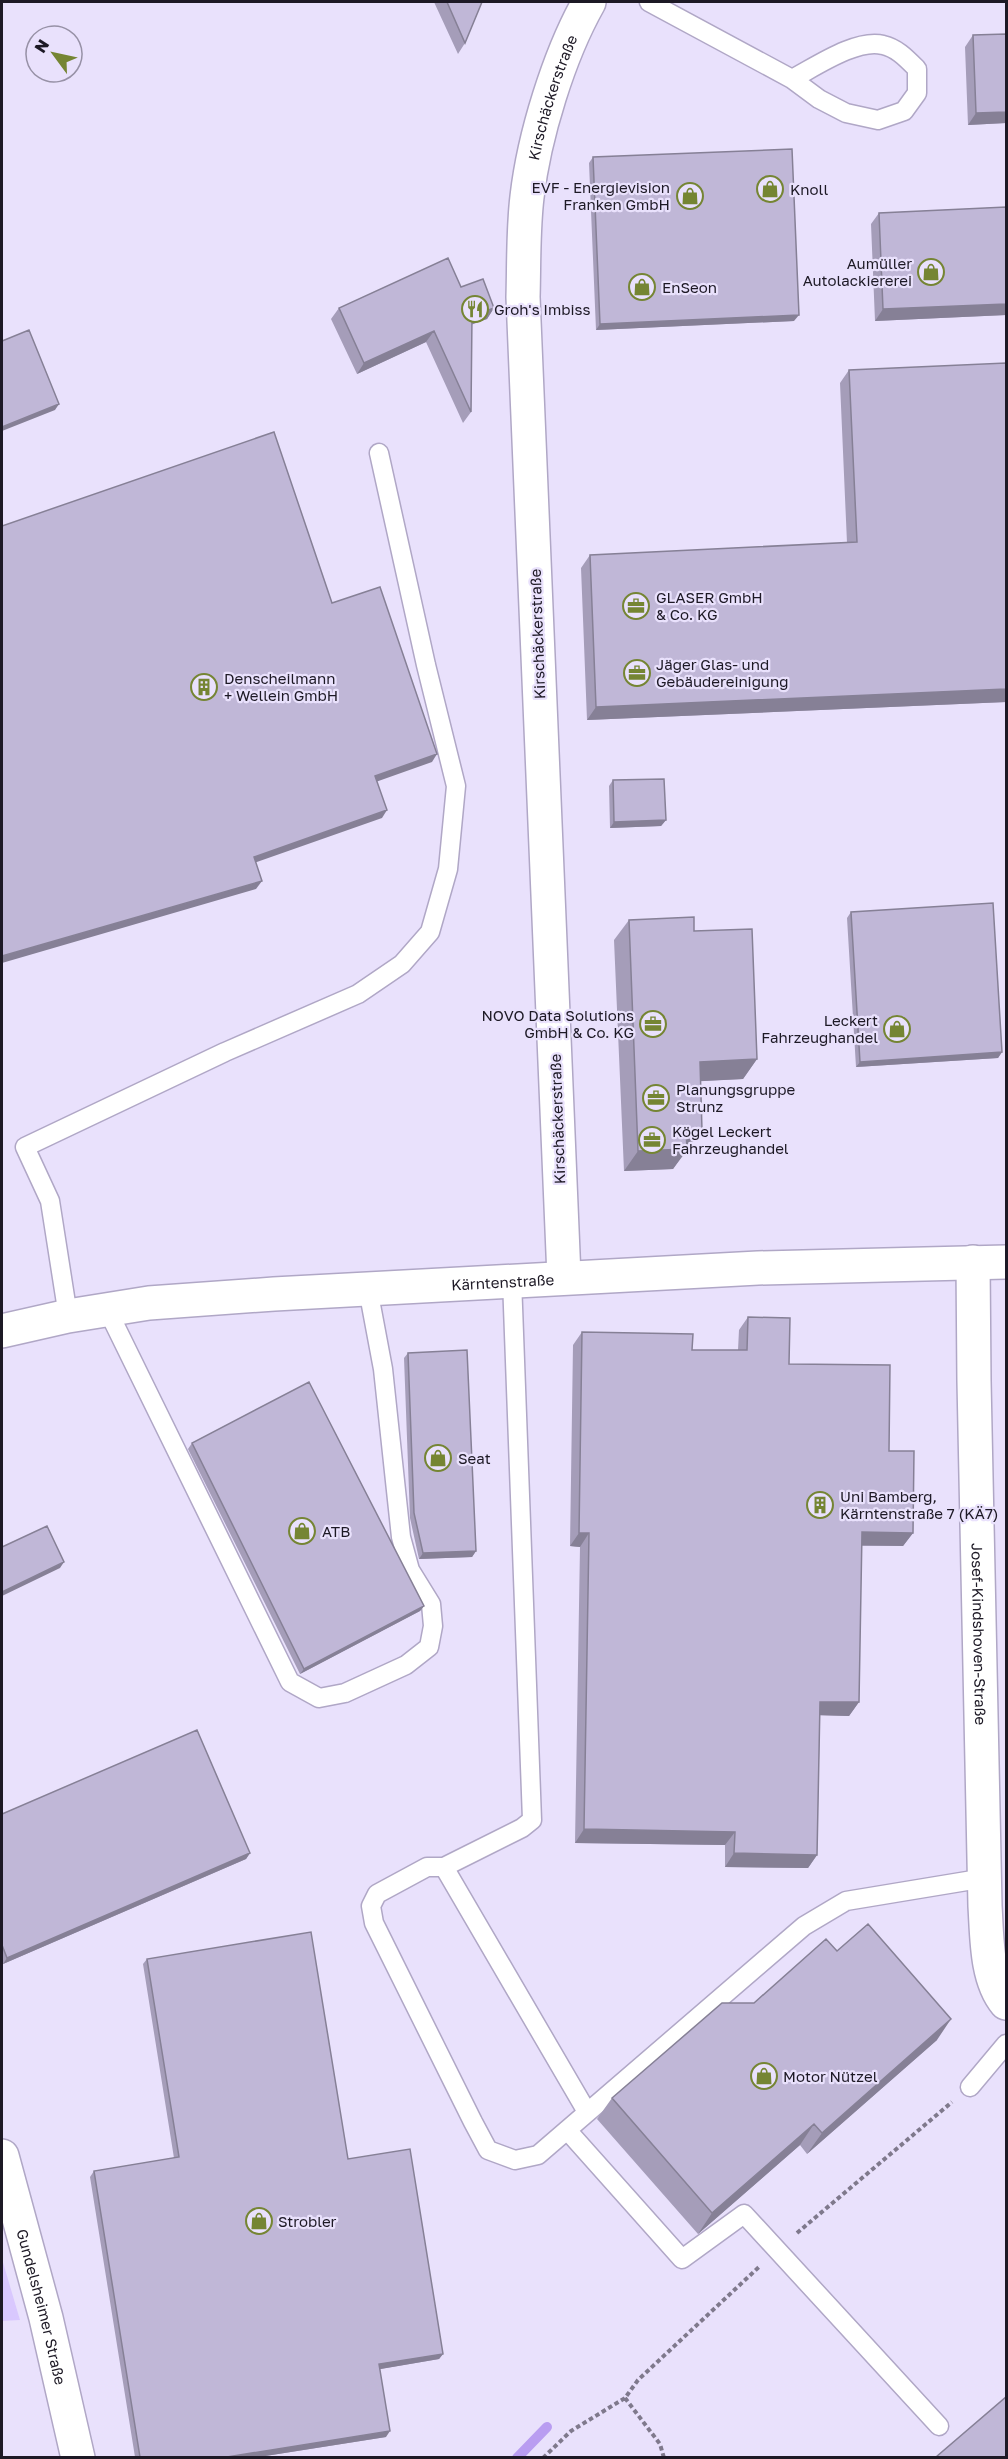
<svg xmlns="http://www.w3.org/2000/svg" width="1008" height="2459" viewBox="0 0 1008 2459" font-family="'Golos Text',sans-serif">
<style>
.green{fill:#d9c8fe}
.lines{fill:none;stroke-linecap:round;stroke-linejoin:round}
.stream{stroke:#b99df1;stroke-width:10}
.lane-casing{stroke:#b0a7c6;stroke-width:21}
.street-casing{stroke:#b0a7c6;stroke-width:36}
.path{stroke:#7f798c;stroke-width:4;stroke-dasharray:4.5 3;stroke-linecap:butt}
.lane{stroke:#fff;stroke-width:18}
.street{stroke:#fff;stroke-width:33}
.wall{fill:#a59db9}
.shaded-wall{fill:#868096}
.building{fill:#c0b7d7;stroke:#868096;stroke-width:1.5}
.labels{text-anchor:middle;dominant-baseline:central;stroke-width:4.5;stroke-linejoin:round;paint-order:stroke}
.street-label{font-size:15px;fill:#1d1925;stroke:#e9e1fc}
.poi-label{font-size:15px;fill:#1d1925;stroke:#e9e1fc;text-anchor:start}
</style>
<rect width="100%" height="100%" fill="#e9e1fc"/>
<path class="green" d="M2 2259 20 2320 2 2321Z"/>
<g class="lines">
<path class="stream" d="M517 2458 547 2427"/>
<defs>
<path id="lane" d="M649 2 792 79 819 99 846 113 878 120 904 111 917 93V69C907 59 897 48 883 45 857 38 815 67 792 79
M107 1309 290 1682 319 1698 345 1693 406 1665 429 1647 433 1626 431 1604 410 1570 401 1537 383 1369 368 1289
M68 1316 50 1201 25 1147 225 1052 358 994 402 964 430 932 448 869 456 786 426 665 379 453
M444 1867 522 1828 532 1820 512 1280
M970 2087 1006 2044
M587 2112 444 1867H427L377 1894 371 1906 374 1923 473 2122 488 2150 515 2160 538 2155 804 1926 846 1901 985 1878
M567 2130 682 2259 744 2214 939 2426"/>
<g id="street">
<path id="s1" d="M973 1262 974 1381 985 1906C987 1937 986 1979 1006 2003"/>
<path id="s2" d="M564 1277 523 297C524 264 523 230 527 197 534 136 559 55 589 2"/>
<path id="s3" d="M2 1331 68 1316 149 1303 274 1294 758 1268 1006 1262"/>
<path id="s4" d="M2 2156 46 2318 78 2458"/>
</g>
</defs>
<use href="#lane" class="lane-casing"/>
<use href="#street" class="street-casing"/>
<path class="path" d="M797 2233 952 2102
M625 2398 660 2444 664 2458
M543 2458 571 2431 625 2398 638 2380 760 2266"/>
<use href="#lane" class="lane"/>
<use href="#street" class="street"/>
</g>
<path class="wall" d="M434 2H482L465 43 458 54Z
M973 35 1006 123 968 125 965 47Z
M593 157 794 321 596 330 589 163Z
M1006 207V315L875 321 871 224 879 213Z
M461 287 494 308 487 319 472 324 471 412 463 423 426 342 357 374 331 319 339 308Z
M849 370 1006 702 587 720 581 568 590 555 847 543 840 383Z
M613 780 666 820 661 826 610 828 609 786Z
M851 912 1002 1052 998 1058 856 1067 847 918Z
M629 920 694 931 757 1059 743 1079 700 1081 688 1150H686L673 1169 624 1171 614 940Z
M748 1317 789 1364 889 1451 913 1533 903 1546H861L859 1702 849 1716 820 1715 817 1855 808 1868 725 1867V1845L575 1843 580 1547 570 1546 573 1345 582 1332 692 1350H738L739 1330Z
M408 1353 476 1551 472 1557 419 1559 410 1518 404 1358Z
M192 1443 424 1606 420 1611 300 1674 188 1449Z
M2 1814 250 1853 246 1859 3 1964 2 1960Z
M837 1951 937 2040 807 2154 800 2145 698 2234 597 2119 612 2098 754 2003Z
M147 1959 348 2159 443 2354 439 2359 380 2369 386 2437 259 2457H135L90 2177 94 2171 174 2158 143 1964Z"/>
<path class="shaded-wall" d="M1006 112V123L968 125 976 113Z
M1006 304V315L875 321 883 309Z
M494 308 487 319 465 327 472 316Z
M799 315 794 321 596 330 600 324Z
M434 331 426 342 357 374 364 363Z
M59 404 55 410 2 431V427Z
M1006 689V702L587 720 596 707Z
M437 754 432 762 370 784 375 776Z
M387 810 382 818 248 865 254 857Z
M666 820 661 826 610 828 614 822Z
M262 881 256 889 2 963V956Z
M1002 1052 998 1058 856 1067 860 1062Z
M757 1059 743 1079 685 1082 700 1062Z
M686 1130H702L673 1169 624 1171 638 1151Z
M862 1532 913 1533 903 1546 852 1545Z
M579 1533H589L580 1547 570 1546Z
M476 1551 472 1557 419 1559 423 1553Z
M64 1562 60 1568 2 1596V1592Z
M424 1606 420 1611 300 1674 304 1669Z
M820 1702H859L849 1716 810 1715Z
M584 1829 735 1832 725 1845 575 1843Z
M250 1853 246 1859 3 1964 7 1958Z
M734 1853 817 1855 808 1868 725 1867Z
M951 2019 937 2040 807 2154 822 2133Z
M814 2124 800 2145 698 2234 712 2213Z
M443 2354 439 2359 375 2370 379 2364Z
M390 2431 386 2437 259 2457H227Z"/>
<path class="building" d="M447 2H482L465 43Z
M1006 34V112L976 113 973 35Z
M792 149 799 315 600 324 593 157Z
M1006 207V304L883 309 879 213Z
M448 258 461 287 483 279 494 308 472 316 471 412 434 331 364 363 339 308Z
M29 330 59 404 2 427V341Z
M1006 363V689L596 707 590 555 857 542 849 370Z
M274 432 332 603 380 587 437 754 375 776 387 810 254 857 262 881 2 956V526Z
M664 779 666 820 614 822 613 780Z
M993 903 1002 1052 860 1062 851 912Z
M694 917V931L752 929 757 1059 700 1062 702 1130H686L687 1149 638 1151 629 920Z
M748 1317 790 1318 789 1364 890 1365 889 1451H914L913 1533 862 1532 859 1702H820L817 1855 734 1853 735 1832 584 1829 589 1533H579L582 1332 693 1334 692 1350H747Z
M467 1350 476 1551 423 1553 414 1513 408 1353Z
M309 1382 424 1606 304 1669 192 1443Z
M47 1526 64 1562 2 1592V1547Z
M197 1730 250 1853 7 1958 2 1945V1814Z
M868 1924 951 2019 822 2133 814 2124 712 2213 612 2098 722 2003H754L826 1939 837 1951Z
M311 1932 348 2159 410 2149 443 2354 379 2364 390 2431 227 2457H140L94 2171 179 2157 147 1959Z
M1006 2397V2457H936Z"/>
<defs>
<symbol id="shop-ring" viewBox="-11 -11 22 22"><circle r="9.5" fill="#e9e1fc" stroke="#758533" stroke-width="1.5"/><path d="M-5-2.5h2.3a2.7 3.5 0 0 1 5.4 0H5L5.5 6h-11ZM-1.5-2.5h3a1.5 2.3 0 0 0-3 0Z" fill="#758533"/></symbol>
<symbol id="restaurant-ring" viewBox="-11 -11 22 22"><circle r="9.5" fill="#e9e1fc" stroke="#758533" stroke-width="1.5"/><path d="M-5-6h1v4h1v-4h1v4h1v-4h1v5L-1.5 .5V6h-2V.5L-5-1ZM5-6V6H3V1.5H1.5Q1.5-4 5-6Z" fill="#758533"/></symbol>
<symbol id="office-ring" viewBox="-11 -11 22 22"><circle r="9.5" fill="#e9e1fc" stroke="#758533" stroke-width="1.5"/><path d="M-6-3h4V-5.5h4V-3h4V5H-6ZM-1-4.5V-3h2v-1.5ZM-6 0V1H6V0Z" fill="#758533"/></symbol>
<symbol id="building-ring" viewBox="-11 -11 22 22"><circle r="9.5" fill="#e9e1fc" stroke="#758533" stroke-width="1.5"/><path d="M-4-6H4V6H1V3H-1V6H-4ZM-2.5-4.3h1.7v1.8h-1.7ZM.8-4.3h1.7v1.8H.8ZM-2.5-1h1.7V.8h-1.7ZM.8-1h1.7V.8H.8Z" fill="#758533"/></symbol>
</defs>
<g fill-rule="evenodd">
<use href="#shop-ring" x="755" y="174" width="30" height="30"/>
<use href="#shop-ring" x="675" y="181" width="30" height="30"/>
<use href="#shop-ring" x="916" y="257" width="30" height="30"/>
<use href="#shop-ring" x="627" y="272" width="30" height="30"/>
<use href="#restaurant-ring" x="460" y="294" width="30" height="30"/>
<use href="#office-ring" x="621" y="591" width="30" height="30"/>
<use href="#office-ring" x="622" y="658" width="30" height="30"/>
<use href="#building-ring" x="189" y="672" width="30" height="30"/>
<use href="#office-ring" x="638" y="1009" width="30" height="30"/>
<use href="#shop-ring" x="882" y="1014" width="30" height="30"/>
<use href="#office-ring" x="641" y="1083" width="30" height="30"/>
<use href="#office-ring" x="637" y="1125" width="30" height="30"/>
<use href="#shop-ring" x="423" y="1443" width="30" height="30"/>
<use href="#building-ring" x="805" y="1490" width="30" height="30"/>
<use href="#shop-ring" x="287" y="1516" width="30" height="30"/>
<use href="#shop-ring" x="749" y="2061" width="30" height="30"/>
<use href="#shop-ring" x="244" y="2206" width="30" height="30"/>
</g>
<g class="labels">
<g class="street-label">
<text stroke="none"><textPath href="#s2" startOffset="1184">Kirschäckerstraße</textPath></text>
<text transform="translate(537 634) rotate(-92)">Kirschäckerstraße</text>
<text transform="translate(557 1119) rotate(-92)">Kirschäckerstraße</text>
<text stroke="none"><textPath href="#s3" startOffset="504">Kärntenstraße</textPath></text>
<text stroke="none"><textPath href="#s1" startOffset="372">Josef-Kindshoven-Straße</textPath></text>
<text stroke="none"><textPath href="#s4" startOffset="156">Gundelsheimer Straße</textPath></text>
</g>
<g class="poi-label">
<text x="670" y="187" text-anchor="end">EVF - Energievision<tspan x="670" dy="17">Franken GmbH</tspan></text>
<text x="790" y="189">Knoll</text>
<text x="912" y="263" text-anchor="end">Aumüller<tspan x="912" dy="17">Autolackiererei</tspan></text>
<text x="662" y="287">EnSeon</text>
<text x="494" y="309">Groh's Imbiss</text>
<text x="656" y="597">GLASER GmbH<tspan x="656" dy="17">&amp; Co. KG</tspan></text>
<text x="656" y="664">Jäger Glas- und<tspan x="656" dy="17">Gebäudereinigung</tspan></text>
<text x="224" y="678">Denscheilmann<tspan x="224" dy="17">+ Wellein GmbH</tspan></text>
<text x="634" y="1015" text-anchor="end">NOVO Data Solutions<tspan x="634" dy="17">GmbH &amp; Co. KG</tspan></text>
<text x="878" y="1020" text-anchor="end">Leckert<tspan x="878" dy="17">Fahrzeughandel</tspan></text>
<text x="676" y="1089">Planungsgruppe<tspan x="676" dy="17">Strunz</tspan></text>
<text x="672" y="1131">Kögel Leckert<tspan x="672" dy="17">Fahrzeughandel</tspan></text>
<text x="458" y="1458">Seat</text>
<text x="840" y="1496">Uni Bamberg,<tspan x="840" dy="17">Kärntenstraße 7 (KÄ7)</tspan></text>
<text x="322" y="1531">ATB</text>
<text x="783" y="2076">Motor Nützel</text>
<text x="278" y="2221">Strobler</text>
</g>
</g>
<rect width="1008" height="2459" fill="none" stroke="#1d1925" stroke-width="6"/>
<g transform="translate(54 54) rotate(303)"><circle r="28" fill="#e9e1fc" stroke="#9791a6" stroke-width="1.5"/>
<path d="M0-4.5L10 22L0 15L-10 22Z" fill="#758533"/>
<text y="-9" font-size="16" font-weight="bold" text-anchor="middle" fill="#1d1925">N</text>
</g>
</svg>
